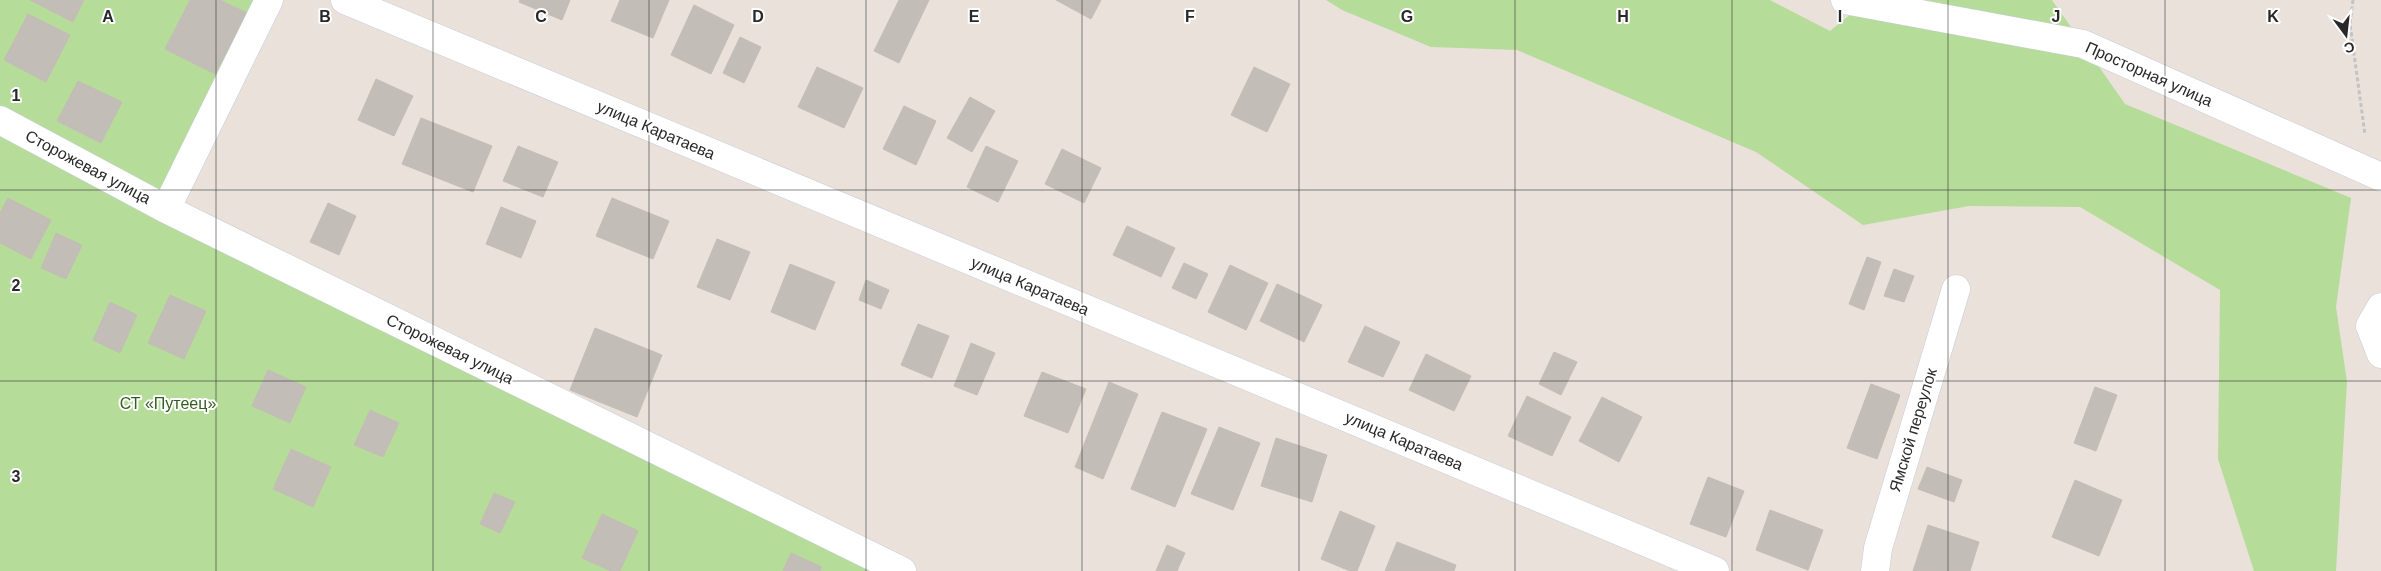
<svg xmlns="http://www.w3.org/2000/svg" width="2381" height="571" viewBox="0 0 2381 571" font-family="Arial,sans-serif">
<style>
.green{fill:#b6dc9a}
.building{fill:#c2bdb6;stroke:#c4bdb4}
.lines{fill:none;stroke-linecap:round;stroke-linejoin:round}
.street-casing{stroke:#c9cdd9;stroke-width:29}
.path{stroke:#c3c3c3;stroke-width:3;stroke-dasharray:4 2.5;stroke-linecap:butt}
.street{stroke:#fff;stroke-width:28}
.grid{fill:none;stroke:#282828;stroke-width:1;stroke-opacity:0.55}
.labels{text-anchor:middle;dominant-baseline:central;stroke-width:4;stroke-linejoin:round;paint-order:stroke}
.street-label{font-size:16px;fill:#282828;stroke:#fff}
.park-label{font-size:16px;fill:#315e1e;stroke:#fff}
.grid-label{font-size:16px;text-anchor:middle;font-weight:bold;fill:#282828;stroke:#fff;stroke-width:4;stroke-linejoin:round;paint-order:stroke}
</style>
<rect width="100%" height="100%" fill="#e9e1da"/>
<path class="green" d="M0 0H264L166 215 891 571H0Z
M1326 0H1770L1830 31 1868 0H2052L2125 104 2351 198 2336 307 2347 382 2336 571H2254L2218 459 2220 290 2080 207 1969 206 1863 225 1756 152 1517 50 1431 47 1342 10Z"/>
<path class="building" d="M30 0H84L73 22Z
M190 0H220L247 13 215 74 165 49Z
M520 0H570L562 20 519 2Z
M620 0H669L653 38 611 21Z
M899 0H929L899 63 874 51Z
M1056 0H1101L1091 19Z
M694 5 734 25 711 74 671 55Z
M28 14 70 35 46 82 4 60Z
M740 37 761 47 744 83 723 73Z
M817 67 863 88 844 128 798 107Z
M1254 67 1290 84 1267 132 1231 115Z
M376 79 413 96 394 136 358 120Z
M78 81 122 102 101 143 57 121Z
M970 97 995 111 972 152 947 138Z
M904 106 936 121 916 165 883 149Z
M421 118 492 146 473 192 402 164Z
M518 146 558 162 543 197 503 181Z
M986 146 1018 161 998 202 967 187Z
M1062 149 1101 168 1084 203 1045 184Z
M8 198 51 220 31 259 0 243V213Z
M612 198 669 221 653 259 596 236Z
M328 203 356 216 339 255 310 242Z
M501 207 536 221 521 258 486 244Z
M1127 226 1175 248 1161 277 1113 255Z
M56 233 82 245 66 279 41 268Z
M717 239 750 252 730 300 697 287Z
M1867 257 1881 262 1864 310 1849 304Z
M1184 263 1208 274 1196 299 1172 288Z
M790 264 835 282 815 330 771 312Z
M1230 265 1268 283 1246 330 1208 312Z
M1894 269 1914 276 1904 302 1884 296Z
M866 280 889 290 881 309 859 300Z
M1277 284 1322 305 1304 342 1260 321Z
M170 295 206 311 184 359 148 343Z
M110 302 137 315 120 353 93 340Z
M918 324 949 336 932 378 901 365Z
M1365 326 1400 342 1383 377 1348 362Z
M595 328 662 355 637 417 570 390Z
M971 343 995 353 977 395 954 386Z
M1554 352 1577 362 1561 395 1539 384Z
M1426 354 1471 376 1454 411 1409 390Z
M268 370 306 387 290 423 252 406Z
M1042 372 1086 389 1068 433 1024 416Z
M1109 382 1138 394 1103 479 1075 467Z
M1871 384 1900 395 1877 459 1847 448Z
M2095 387 2117 395 2096 451 2074 443Z
M1527 396 1571 417 1552 456 1508 436Z
M1602 397 1642 417 1619 462 1579 441Z
M370 410 399 423 383 457 354 445Z
M1162 412 1207 429 1175 507 1131 489Z
M1219 427 1260 443 1233 510 1191 494Z
M1276 438 1327 455 1312 502 1261 486Z
M291 449 331 467 313 507 273 489Z
M1927 467 1962 480 1954 502 1918 489Z
M1708 477 1744 491 1726 537 1690 524Z
M2075 480 2122 500 2099 556 2052 537Z
M494 493 515 502 500 533 480 524Z
M1770 510 1823 530 1808 570 1756 550Z
M1340 511 1375 526 1357 571H1350L1321 559Z
M602 514 638 531 620 571H611L582 558Z
M1928 525 1979 542 1970 571H1913Z
M1397 542 1456 565 1454 571H1385Z
M1167 545 1185 553 1177 571H1156Z
M791 553 822 567 820 571H783Z"/>
<g class="lines">
<defs>
<path id="street" d="M345 0 1715 571
M1845 0 2083 44 2381 177
M0 120 166 209 902 571
M166 209 269 0
M2381 307 2370 326 2381 354
M1875 571 1878 548 1956 289"/>
</defs>
<use href="#street" class="street-casing"/>
<path class="path" d="M2353 0 2350 24 2365 135"/>
<use href="#street" class="street"/>
</g>
<path class="grid" d="M216 0V571M433 0V571M649 0V571M866 0V571M1082 0V571M1299 0V571M1515 0V571M1732 0V571M1948 0V571M2165 0V571M0 190H2381M0 381H2381"/>
<g class="labels">
<g class="street-label">
<text transform="translate(2149 74) rotate(24)">Просторная улица</text>
<text transform="translate(656 130) rotate(23)">улица Каратаева</text>
<text transform="translate(88 167) rotate(28)">Сторожевая улица</text>
<text transform="translate(1030 286) rotate(23)">улица Каратаева</text>
<text transform="translate(450 349) rotate(26)">Сторожевая улица</text>
<text transform="translate(1913 430) rotate(-73)">Ямской переулок</text>
<text transform="translate(1404 441) rotate(23)">улица Каратаева</text>
</g>
<g class="park-label">
<text x="168" y="403">СТ «Путеец»</text>
</g>
</g>
<g class="grid-label">
<text x="108" y="22">A</text>
<text x="325" y="22">B</text>
<text x="541" y="22">C</text>
<text x="758" y="22">D</text>
<text x="974" y="22">E</text>
<text x="1190" y="22">F</text>
<text x="1407" y="22">G</text>
<text x="1623" y="22">H</text>
<text x="1840" y="22">I</text>
<text x="2056" y="22">J</text>
<text x="2273" y="22">K</text>
<text x="16" y="101">1</text>
<text x="16" y="291">2</text>
<text x="16" y="482">3</text>
</g>
<g transform="translate(2346 35) rotate(165)" stroke="#ffffff" stroke-width="4" paint-order="stroke">
<path d="M0-4L9 19L0 12L-9 19Z" fill="#282828"/>
<text y="-8" font-size="14" font-weight="bold" text-anchor="middle" fill="#282828">С</text>
</g>
</svg>
